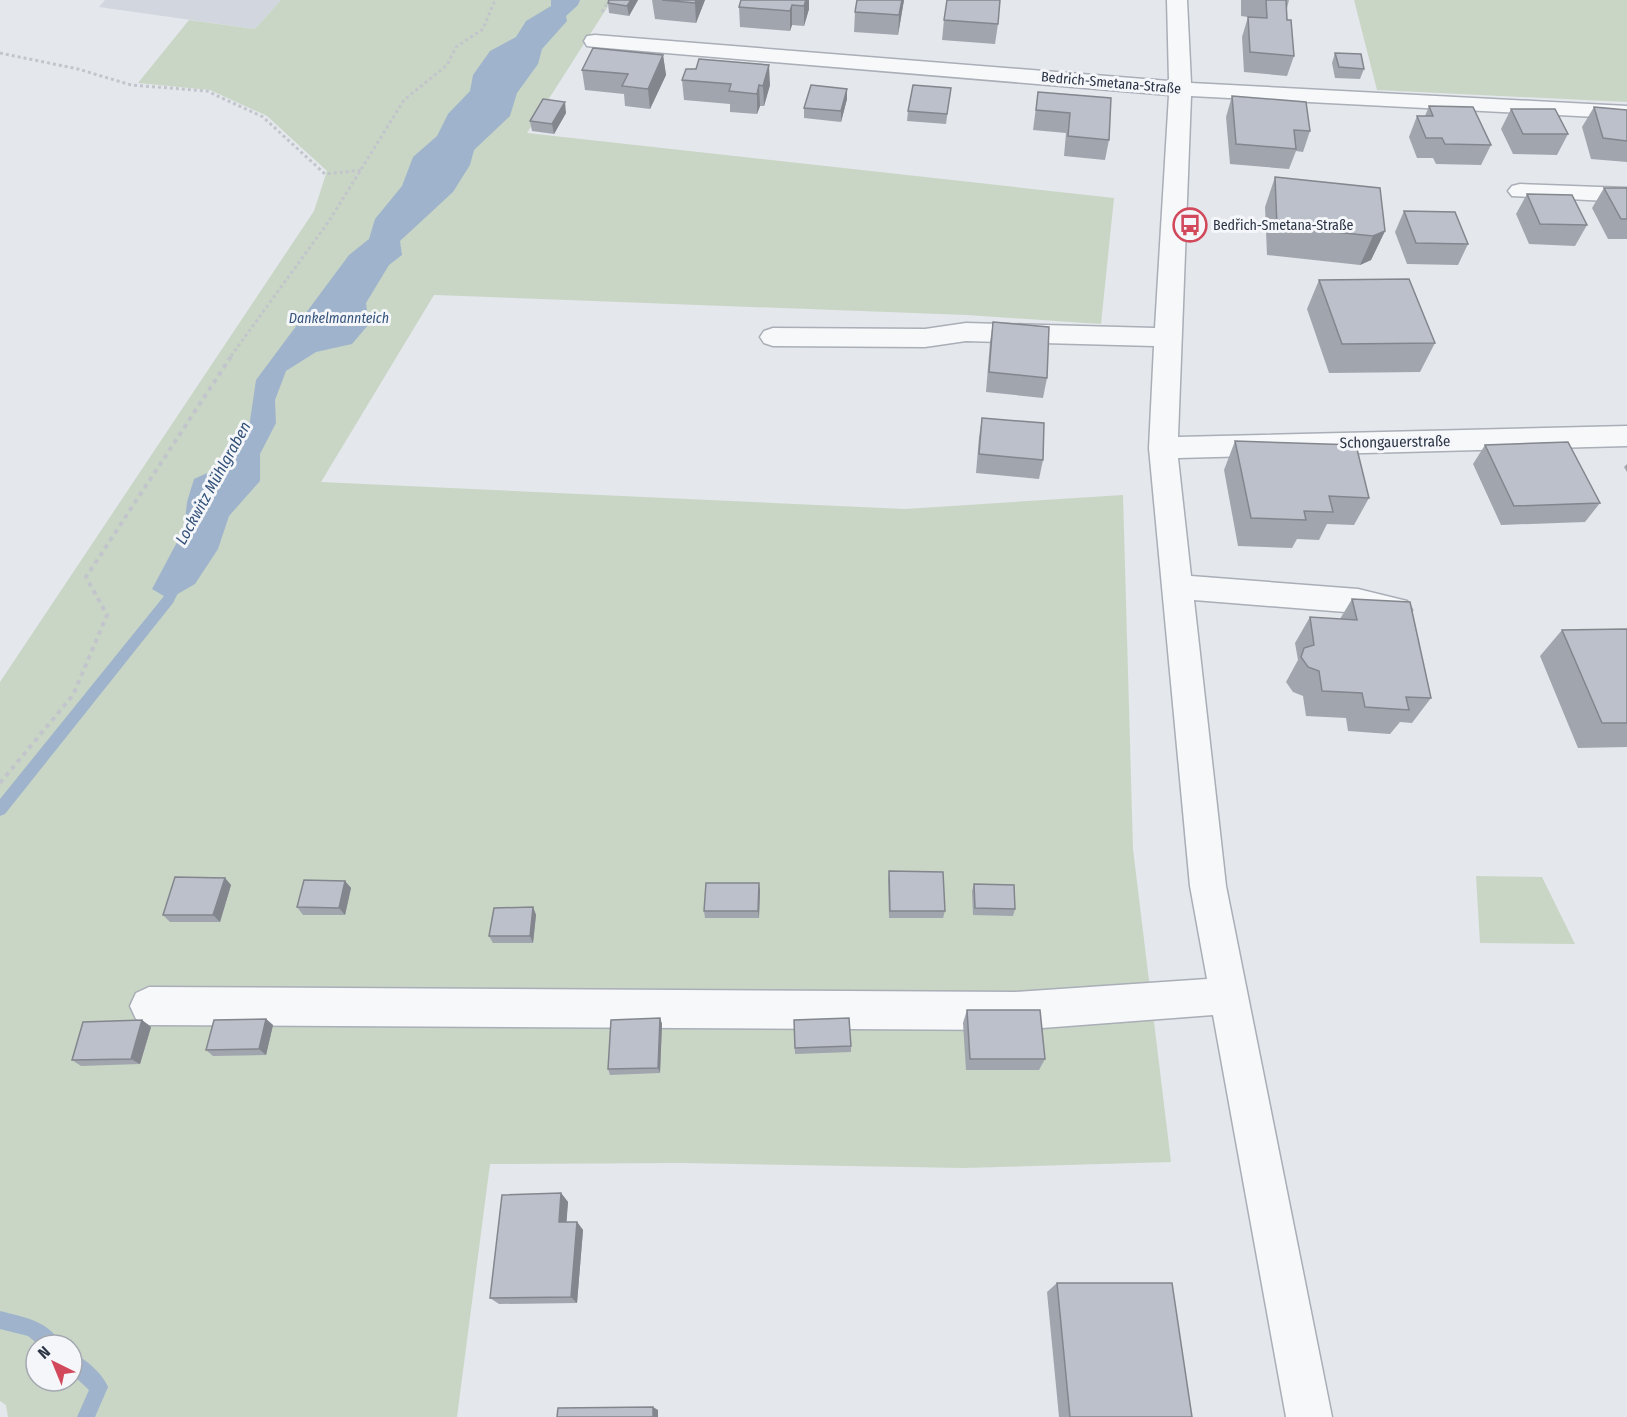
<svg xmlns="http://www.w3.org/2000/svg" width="1627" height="1417" viewBox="0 0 1627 1417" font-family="'Fira Sans Condensed',sans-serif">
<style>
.built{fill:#d2d6de}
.green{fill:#c9d6c5;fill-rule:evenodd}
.water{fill:#9fb4cc}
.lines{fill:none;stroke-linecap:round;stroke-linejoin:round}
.stream{fill:#9fb4cc;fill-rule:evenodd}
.minor-casing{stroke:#a9aeb7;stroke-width:3}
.path-far1{stroke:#c2c5cb;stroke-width:3;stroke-dasharray:3 3;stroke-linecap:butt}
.path{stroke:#c2c5cb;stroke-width:4;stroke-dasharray:4.5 4.5;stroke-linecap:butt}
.minor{fill:#f7f8fa;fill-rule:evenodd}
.wall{fill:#a1a5ae}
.shaded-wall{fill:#83868d}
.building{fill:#bbc0ca;stroke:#83868d;stroke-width:1.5}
.labels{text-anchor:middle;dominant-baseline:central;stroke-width:6;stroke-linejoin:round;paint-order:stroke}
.far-street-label{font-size:14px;fill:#2b3445;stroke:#f4f6f9}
.far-poi-label{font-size:14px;fill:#2b3445;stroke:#f4f6f9;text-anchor:start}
.far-water-label{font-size:14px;font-style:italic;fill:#34527a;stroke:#f4f6f9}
.street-label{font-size:15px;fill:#2b3445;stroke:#f4f6f9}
.water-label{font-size:16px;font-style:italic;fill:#34527a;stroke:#f4f6f9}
</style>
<rect width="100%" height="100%" fill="#e4e7ec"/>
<path class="built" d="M105 0H281L255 29 99 7Z"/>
<path class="green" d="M281 0H612L527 133 1114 198 1101 324 967 315 434 295 321 482 905 509 1123 495 1133 849 1171 1162 964 1168 680 1163 490 1164 457 1417H8L6 1405 0 1401V682L314 211 327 171 267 116 210 90 138 83 189 20 255 29ZM36 1345H72V1381H36Z
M1354 0H1627V102L1377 90Z
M1476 876 1542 877 1575 944 1480 943Z"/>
<path class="water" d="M551 0H580L578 5 566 16 567 21 542 49 538 64 517 93 510 116 474 150 470 165 453 192 400 241 402 255 389 265 366 303 369 324 352 344 316 352 286 371 275 400 276 423 260 454V481L229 516 218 549 195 584 169 599 152 589 184 529 187 502 194 479 218 468 248 434 256 380 349 255 369 239 375 219 402 186 413 157 437 136 448 114 470 91 473 75 490 51 516 37 526 21 551 6Z"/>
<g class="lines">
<path class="stream" d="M177 578 183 583 173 603 5 814 0 816V799L164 596 173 580Z
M0 1311C23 1317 51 1321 61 1345H39L28 1336 0 1329Z
M72 1353C85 1358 103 1374 108 1387L95 1417H77L89 1390 72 1374Z"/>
<defs>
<path id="minor" d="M1167 0H1187L1191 83 1627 106V121L1616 118 1191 96 1178 437 1627 426V446L1178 458 1191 576 1358 589 1407 601 1412 610 1407 619 1396 622 1358 613 1194 600 1226 886 1332 1417H1286L1213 1015 1015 1030 149 1025 136 1019 130 1006 136 993 149 987 1015 992 1207 979 1190 886 1149 448 1154 346 966 341 925 347 773 346 764 343 760 337 764 331 773 328 925 329 966 323 1155 328 1169 95 595 47 587 46 584 41 587 36 595 35 1169 81Z
M1520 184 1627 188V202L1512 196 1508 191 1512 186Z"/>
</defs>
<use href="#minor" class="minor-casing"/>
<path class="path-far1" d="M602 12 609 0
M0 53 78 69 131 85 207 91 263 117 325 174 362 170
M231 356 329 221 404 100 447 65 456 47 483 29 495 0"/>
<path class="path" d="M0 783 73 695 107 615 86 577 232 355"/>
<use href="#minor" class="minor"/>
</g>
<path class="wall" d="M609 0H638L629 16 609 13 608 3Z
M652 0H705L696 23 655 19Z
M809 0V9L804 26 792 25 790 31 740 27 739 7Z
M904 0 898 35 854 32 855 12Z
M1241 0H1289L1287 8V20L1294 56 1287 76 1244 72 1242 37 1248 17 1241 16Z
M944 20 998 24 995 44 942 40Z
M1335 53 1364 69 1360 79 1335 78 1332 63Z
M663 55 666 75 650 109 625 106 624 94 585 90 582 70Z
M682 80 770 85 764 106H760L757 114 730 112V104L684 100Z
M951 88 946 124 907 121 908 111Z
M1038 92 1109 140 1105 160 1064 156 1066 133 1033 130Z
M1232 96 1310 131 1303 152 1296 151 1289 169 1230 164 1226 117Z
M847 99 841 122 804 118V108Z
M1429 106 1491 145 1481 165 1436 164 1433 158H1417L1409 137 1417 116H1425Z
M1594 107 1627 110V162L1591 159 1582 127Z
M1511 109 1568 134 1557 155 1513 154 1501 129Z
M566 113 554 134 532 131 530 121Z
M1275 177 1385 231 1371 260 1360 265 1267 255 1265 207Z
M1604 188H1627V239H1608L1592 208Z
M1527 194 1587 225 1575 246 1529 244 1516 214Z
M1404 211 1468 244 1458 265 1407 264 1395 232Z
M1319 280 1435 343 1420 372 1329 373 1307 309Z
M993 322 1047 378 1043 398 986 392 990 342Z
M982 418 1043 460 1039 479 976 473 979 437Z
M1235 441 1369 498 1354 525 1327 524 1319 540 1297 539 1292 548 1238 546 1224 470Z
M1485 445 1600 503 1585 522 1501 525 1473 464Z
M1627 464V472L1624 467Z
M1352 599 1431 698 1412 723 1400 722 1390 734 1348 731 1346 718 1306 716 1303 696 1293 692 1286 682 1298 660 1295 643 1310 617 1340 619Z
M1627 629V747L1578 748 1540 656 1562 630Z
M889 871 945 911 943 918H889L888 879Z
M225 878 231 885 220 922H170L163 915Z
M345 881 351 888 345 915H303L297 907Z
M974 884 1015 909 1013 916 973 915 972 891Z
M760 890 759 918H705L704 911Z
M533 907 536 915 533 943H493L489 936Z
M967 1010 1045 1059 1039 1070H966L963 1023Z
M660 1018 662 1024 660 1073 610 1075 608 1069Z
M266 1019 273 1025 266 1055 213 1056 206 1050Z
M142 1020 151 1027 140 1064 81 1066 72 1060Z
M794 1020 851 1046V1052L795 1054Z
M561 1193 568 1202 566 1222H577L583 1230 577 1303 499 1304 490 1298Z
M1057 1283 1192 1417H1059L1047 1292Z"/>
<path class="shaded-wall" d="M631 0H638L629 16 627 6Z
M696 0H705L696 23 695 3Z
M806 0H809V9L804 26V6Z
M902 0H904L898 35 899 15Z
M792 5V25L790 31V11Z
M663 55 666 75 650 109 648 89Z
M769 65 770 85 764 106 763 86Z
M759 85 760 106 757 114V94Z
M847 89V99L841 122V111Z
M565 102 566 113 554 134 552 124Z
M1385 231 1371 260 1360 265 1373 236Z
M225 878 231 885 220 922 213 915Z
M345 881 351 888 345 915 339 908Z
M759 883 760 890 759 918 758 911Z
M533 907 536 915 533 943 530 936Z
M660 1018 662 1024 660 1073 658 1068Z
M266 1019 273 1025 266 1055 259 1049Z
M142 1020 151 1027 140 1064 131 1059Z
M561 1193 568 1202 566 1230 559 1222Z
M577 1222 583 1230 577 1303 571 1297Z
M653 1407 658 1410V1417H653Z"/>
<path class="building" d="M609 0H631L627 6 608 3Z
M662 0H696L695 3Z
M741 0H806L804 6 792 5 790 11 739 7Z
M857 0H902L899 15 855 12Z
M947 0H1000L998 24 944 20Z
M1266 0H1286L1287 20H1291L1294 56 1250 52 1248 17 1267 18Z
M593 48 663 55 648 89 622 86 628 74 582 70Z
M1335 53 1361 54 1364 69 1339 67Z
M699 59 769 65 763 86 759 85 757 94 729 91 731 84 682 80 686 69H696Z
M811 85 847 89 841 111 804 108Z
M913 85 951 88 947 114 908 111Z
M1038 92 1111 98 1109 140 1068 136 1070 113 1036 110Z
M1232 96 1306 102 1310 131 1294 130 1296 149 1236 144Z
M543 99 565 102 552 124 530 121Z
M1429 106 1473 107 1491 145 1445 144 1442 138H1426L1417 116H1433Z
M1594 107 1627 110V141L1603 138Z
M1511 109H1555L1568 134H1523Z
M1275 177 1380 188 1385 231 1373 236 1277 226Z
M1604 188H1627V219H1621Z
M1527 194 1572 195 1587 225 1540 224Z
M1404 211 1455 212 1468 244 1416 243Z
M1409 279 1435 343 1342 344 1319 280Z
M993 322 1049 327 1047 378 989 372Z
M982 418 1044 423 1043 460 979 454Z
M1235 441 1356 445 1369 498 1329 496 1333 512 1304 511 1306 520 1251 518Z
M1568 442 1600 503 1514 506 1485 445Z
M1352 599 1410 602 1431 698 1406 697 1409 710 1365 707 1362 693 1322 691 1319 671 1308 667 1301 657 1304 648 1314 645 1310 617 1357 620Z
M1627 629V723H1602L1562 630Z
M889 871 943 872 945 911H890Z
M175 877 225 878 213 915H163Z
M304 880 345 881 339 908 297 907Z
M706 883H759L758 911H704Z
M974 884 1014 885 1015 909 975 908Z
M533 907 530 936H489L494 908Z
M967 1010H1040L1045 1059H970Z
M660 1018 658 1068 608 1069 611 1020Z
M849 1018 851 1046 795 1048 794 1020Z
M266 1019 259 1049 206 1050 214 1020Z
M142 1020 131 1059 72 1060 83 1022Z
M561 1193 559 1222H577L571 1297 490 1298 502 1195Z
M1057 1283H1172L1192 1417H1070Z
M653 1407V1417H557L558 1408Z"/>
<defs>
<symbol id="bus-ring" viewBox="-11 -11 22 22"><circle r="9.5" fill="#f4f6f9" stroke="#d1495b" stroke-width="1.5"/><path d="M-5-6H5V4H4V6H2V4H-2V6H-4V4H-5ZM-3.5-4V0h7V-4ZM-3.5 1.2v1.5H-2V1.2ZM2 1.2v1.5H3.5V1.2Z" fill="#d1495b"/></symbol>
</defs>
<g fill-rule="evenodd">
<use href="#bus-ring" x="1171" y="206" width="38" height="38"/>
</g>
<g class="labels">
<g class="far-street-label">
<text transform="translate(1111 83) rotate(5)">Bedrich-Smetana-Straße</text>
</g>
<g class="far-poi-label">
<text x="1213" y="225">Bedřich-Smetana-Straße</text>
</g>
<g class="far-water-label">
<text x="339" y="318">Dankelmannteich</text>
</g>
<g class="street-label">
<text transform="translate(1395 442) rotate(-1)">Schongauerstraße</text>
</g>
<g class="water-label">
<text transform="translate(213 483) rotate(-61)">Lockwitz Mühlgraben</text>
</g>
</g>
<g transform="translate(54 1363) rotate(317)"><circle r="28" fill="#f4f6f9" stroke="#a4a8b1" stroke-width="1.5"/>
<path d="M0-4.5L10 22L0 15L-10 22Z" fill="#d1495b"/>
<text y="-9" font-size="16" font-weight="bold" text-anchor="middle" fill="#2b3445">N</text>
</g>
</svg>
